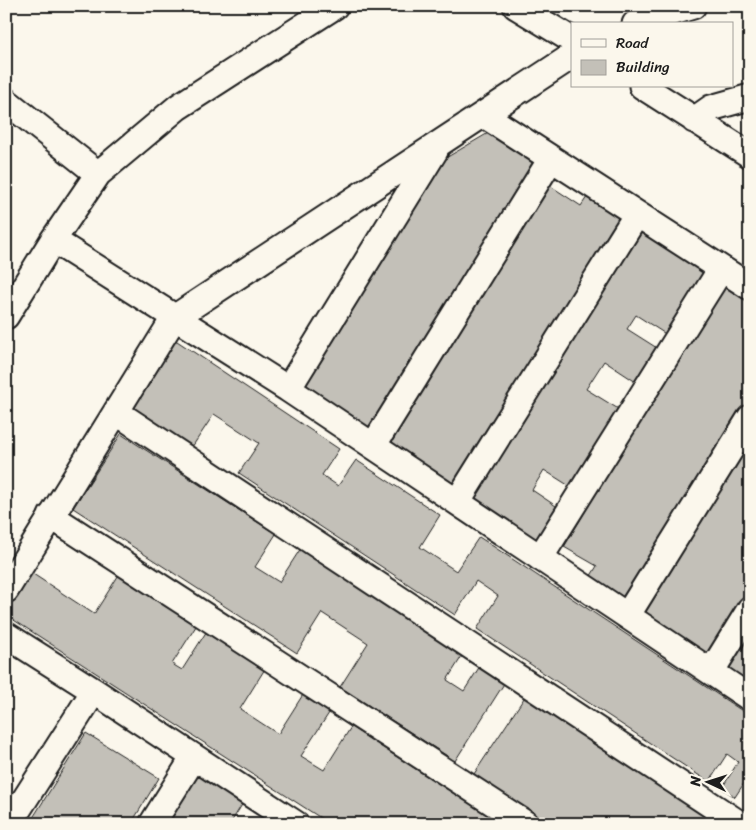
<svg xmlns="http://www.w3.org/2000/svg" width="756" height="830" viewBox="0 0 756 830" font-family="Sriracha,sans-serif">
<style>
.building{fill:#c3c0b8;stroke:#1c1c1c}
.lines{fill:none;stroke-linecap:round;stroke-linejoin:round}
.minor-casing{stroke:#1c1c1c;stroke-width:29}
.minor{stroke:#fbf7ec;stroke-width:25}
</style>
<rect width="100%" height="100%" fill="#fbf7ec"/>
<filter id="ink" filterUnits="userSpaceOnUse"><feTurbulence type="fractalNoise" baseFrequency=".02" numOctaves="2"/><feDisplacementMap in="SourceGraphic" scale="10" xChannelSelector="R" yChannelSelector="G"/><feConvolveMatrix kernelMatrix="1 2 1 2 8 2 1 2 1" color-interpolation-filters="sRGB"/></filter>
<g filter="url(#ink)">
<path class="building" d="M490 132 537 162 368 434 300 391 444 159Z
M549 185 581 206 589 194 627 218 456 491 386 446Z
M640 227 708 270 667 335 636 315 627 329 657 348 636 382 604 361 586 389 620 410 571 487 544 470 532 490 559 508 537 544 468 501Z
M722 283 750 300V397L625 605 587 582 597 566 564 547Z
M174 339 339 449 322 475 338 486 356 460 440 515 420 547 456 571 479 537 750 716V774L735 797 722 788 738 762 727 754 709 782 477 629 498 596 476 581 455 615 239 473 259 443 214 414 192 447 130 406Z
M121 434 276 534 255 567 279 582 301 548 464 653 447 680 464 691 482 663 507 679 455 761 340 687 368 643 322 613 297 653 73 508Z
M750 442V594L711 657 643 615Z
M30 572 94 614 120 573 198 623 172 664 182 670 210 626 268 664 240 709 278 734 304 693 331 710 301 756 324 770 351 727 501 824H330L6 615V610Z
M750 630V686L724 670Z
M528 692 726 824H645L641 821 639 824H543L472 777Z
M86 733 159 778 131 824H29Z
M196 773 243 803 230 824H164Z"/>
<g class="lines">
<defs>
<path id="minor" d="M516 6 572 40
M635 24 693 6
M642 86 750 155
M6 101 98 174
M484 115 750 287
M694 120 711 108 750 97
M53 240 288 389 750 698
M6 316 53 240 98 174 178 107 335 6
M288 389 435 151
M116 412 740 824
M373 446 551 159
M457 502 637 214
M51 516 526 824
M540 558 721 269
M6 590 174 318 572 56
M627 616 750 418
M6 635 94 691 296 824
M711 672 750 609
M9 824 94 691
M152 824 194 757"/>
</defs>
<use href="#minor" class="minor-casing"/>
<use href="#minor" class="minor"/>
</g>
</g>
<rect width="756" height="830" fill="none" stroke="#fbf7ec" stroke-width="25"/>
<rect x="12" y="12" width="731" height="805" fill="none" stroke="#1c1c1c" stroke-width="2" filter="url(#ink)"/>
<rect x="571" y="22" width="162" height="65" fill="#fbf7ec" stroke="#a29f99"/>
<rect x="581" y="39" width="25" height="8" fill="#fbf7ec" stroke="#a29f99"/>
<text x="616" y="48" font-size="15" fill="#1c1c1c">Road</text>
<rect x="581" y="60" width="25" height="15" fill="#c3c0b8" stroke="#a29f99"/>
<text x="616" y="72" font-size="15" fill="#1c1c1c">Building</text>
<g transform="translate(708 782) rotate(274)" stroke="#fbf7ec" stroke-width="4" paint-order="stroke">
<path d="M0-4L9 19L0 12L-9 19Z" fill="#1c1c1c"/>
<text y="-8" font-size="14" font-weight="bold" text-anchor="middle" fill="#1c1c1c">N</text>
</g>
</svg>
